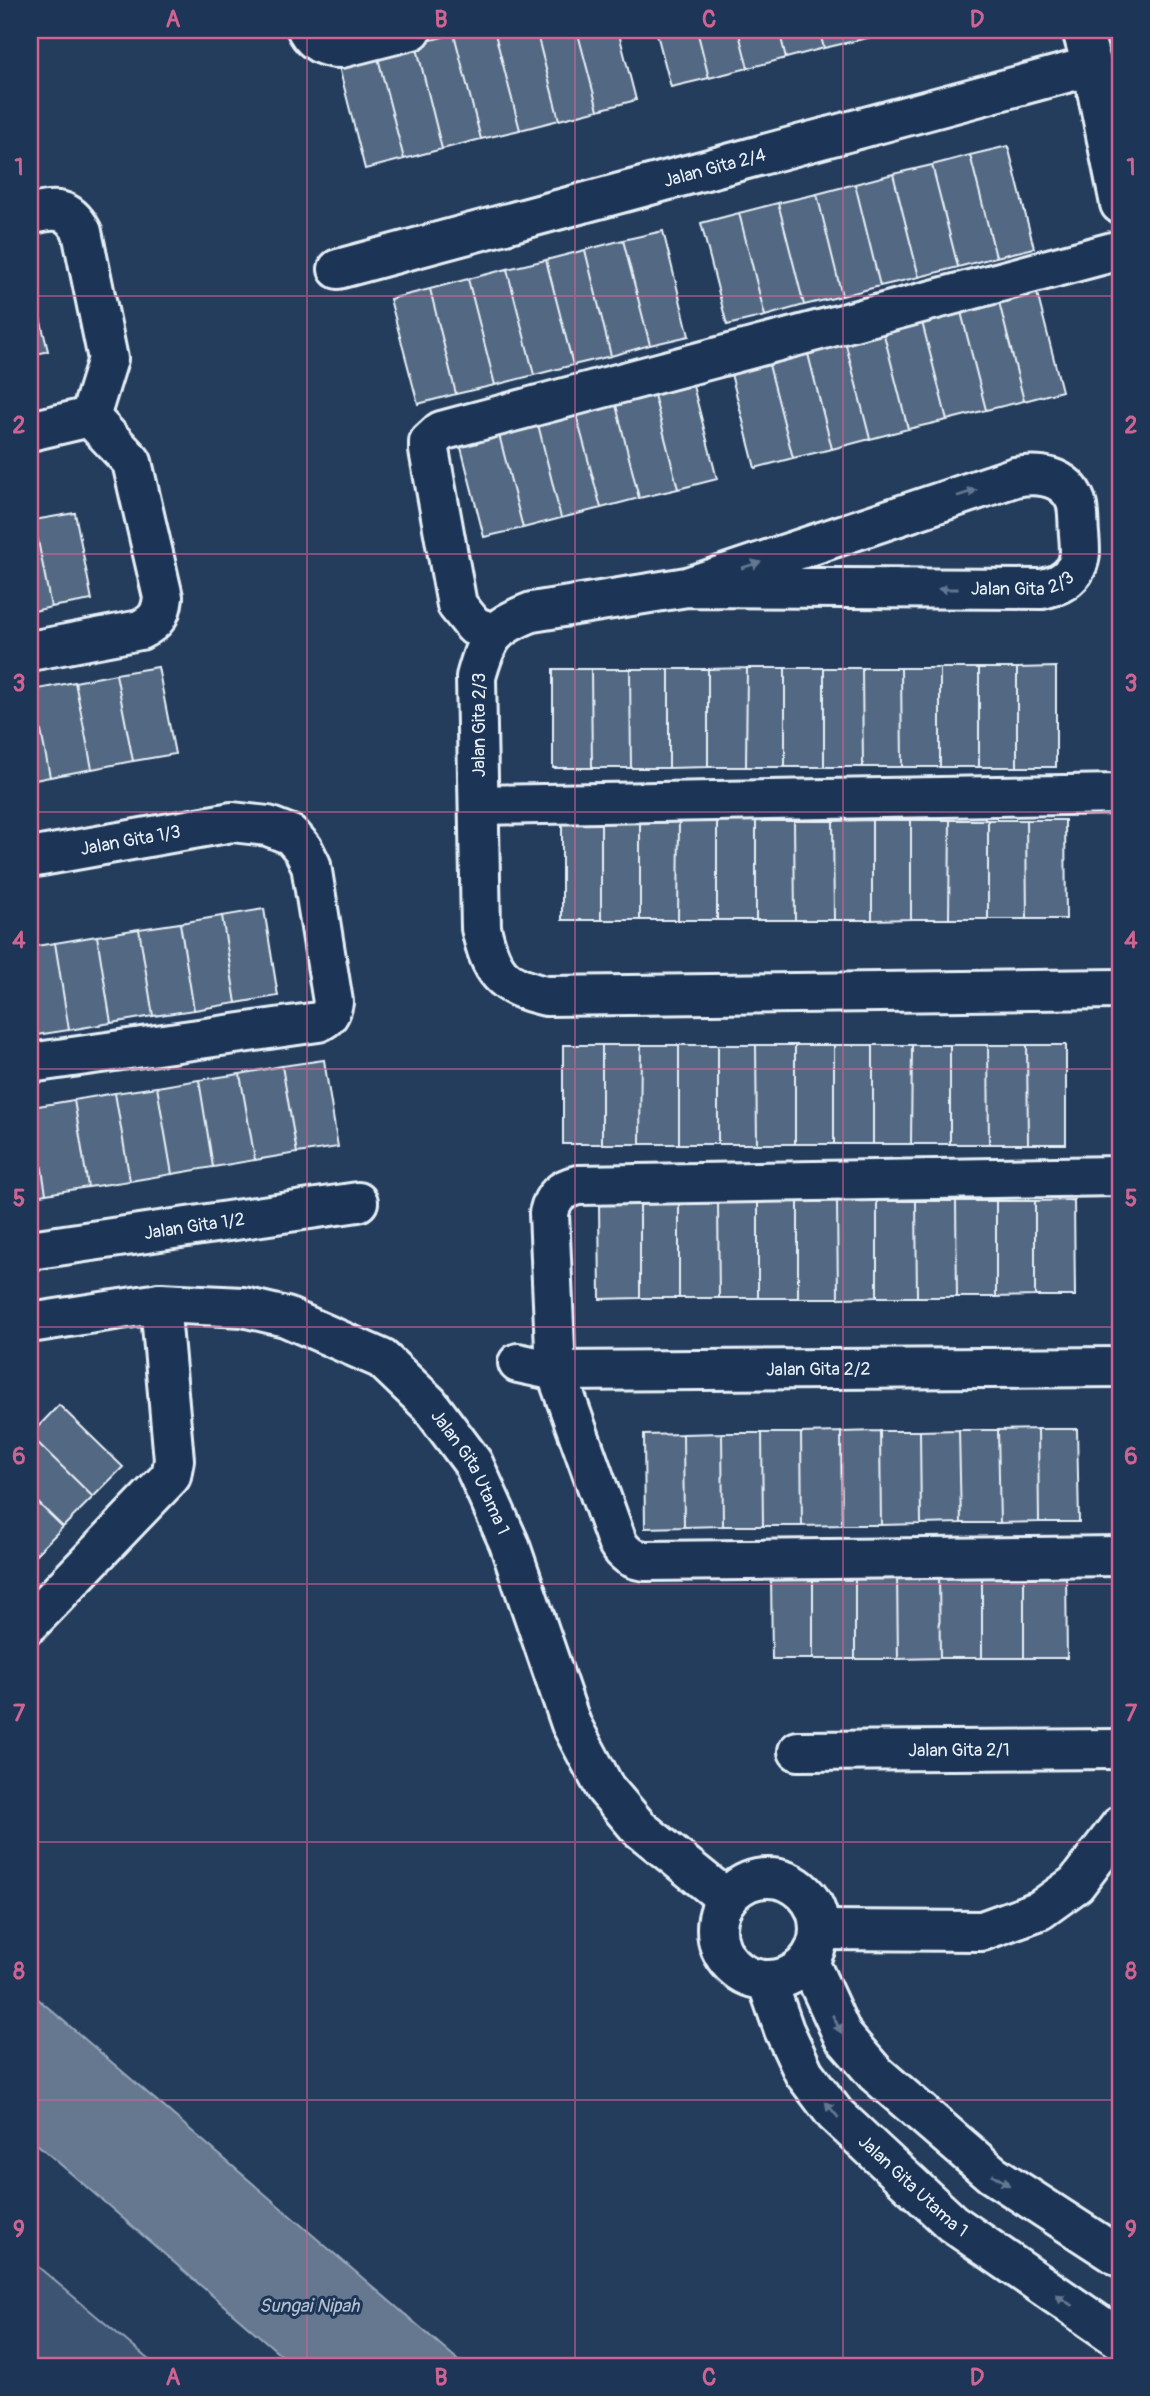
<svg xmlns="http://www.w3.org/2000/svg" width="1150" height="2396" viewBox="0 0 1150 2396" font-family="Pangolin,sans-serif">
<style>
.green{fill:#3e5472;stroke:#93a2b5;stroke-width:2}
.water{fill:#657890;stroke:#99a8ba;stroke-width:2}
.building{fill:#536782;stroke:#e8f1f8;stroke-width:2}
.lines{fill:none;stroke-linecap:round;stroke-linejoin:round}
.minor-casing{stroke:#e8f1f8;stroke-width:44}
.minor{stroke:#1d3557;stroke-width:38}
.oneway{fill:#64778f}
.grid{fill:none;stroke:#cf6492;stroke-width:2;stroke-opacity:0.55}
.labels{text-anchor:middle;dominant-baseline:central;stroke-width:6;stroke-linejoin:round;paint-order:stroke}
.street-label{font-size:18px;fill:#e8f1f8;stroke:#1d3557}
.water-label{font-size:19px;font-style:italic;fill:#b4c1ce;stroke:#1d3557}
.neatline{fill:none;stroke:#cf6492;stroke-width:2.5}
.grid-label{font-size:23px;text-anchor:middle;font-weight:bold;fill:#cf6492}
</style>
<rect width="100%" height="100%" fill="#253d5d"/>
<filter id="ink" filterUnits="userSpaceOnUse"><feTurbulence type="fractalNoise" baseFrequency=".0143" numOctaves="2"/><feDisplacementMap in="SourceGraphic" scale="14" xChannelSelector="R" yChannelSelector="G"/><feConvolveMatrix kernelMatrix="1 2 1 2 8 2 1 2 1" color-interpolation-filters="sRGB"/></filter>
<g filter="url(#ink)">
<path class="green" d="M30 2260 156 2366H30Z"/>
<path class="water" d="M30 1992 465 2366H294L30 2138Z"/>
<path class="building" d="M472 30H494L520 130 481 139 454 34Z
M494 30H536L559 120 520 130Z
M536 30H577L598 110 559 120Z
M577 30H618L636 100 598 110Z
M656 30H697L709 78 671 87Z
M697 30H738L748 68 709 78Z
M738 30H779L786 58 748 68Z
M779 30H819L824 48 786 58Z
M819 30H860L863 39 824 48Z
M860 30H900L863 39Z
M454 34 481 139 442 149 416 44Z
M416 44 442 149 404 159 377 54Z
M377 54 404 159 365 169 338 63Z
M1008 146 1034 248 996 257 970 155Z
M970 155 996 257 958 267 932 165Z
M932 165 958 267 919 277 893 174Z
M893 174 919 277 880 286 855 184Z
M855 184 880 286 842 296 817 194Z
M817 194 842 296 804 305 778 203Z
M778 203 804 305 765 316 739 213Z
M739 213 765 316 727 325 701 223Z
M663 231 689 336 650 345 623 240Z
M623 240 650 345 611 356 585 250Z
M585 250 611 356 573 365 546 260Z
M546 260 573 365 534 375 507 269Z
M507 269 534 375 495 385 468 279Z
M30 276 48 351 30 356Z
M468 279 495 385 456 394 430 289Z
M430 289 456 394 418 404 390 299Z
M1036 289 1062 391 1024 401 998 298Z
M998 298 1024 401 986 410 960 308Z
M960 308 986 410 947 420 921 318Z
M921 318 947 420 908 429 882 327Z
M882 327 908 429 870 439 844 337Z
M844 337 870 439 832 449 806 346Z
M806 346 832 449 793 458 767 357Z
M767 357 793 458 755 468 729 366Z
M690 374 717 479 678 489 651 383Z
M651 383 678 489 639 498 613 393Z
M613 393 639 498 601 508 573 403Z
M573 403 601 508 561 518 535 412Z
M535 412 561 518 523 528 496 423Z
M496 423 523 528 484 537 457 432Z
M75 513 92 600 51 607 34 520Z
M34 520 51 607 30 612V521Z
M158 667 175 754 133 761 116 674Z
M1056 667V767H1017V668Z
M747 668H785V767H746Z
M747 668 746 767H708V669Z
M785 668H824V767H785Z
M824 668H862L863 767H824Z
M862 668H901L902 767H863Z
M901 668H940V767H902Z
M940 668H979V767H940Z
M979 668H1017V767H979Z
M553 669H591L592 768H553Z
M591 669H630L631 768H592Z
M630 669H669V768H631Z
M669 669H708V767L669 768Z
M116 674 133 761 92 769 75 682Z
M75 682 92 769 50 777 33 690Z
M33 690 50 777 30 781V691Z
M872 820V920H834L833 821Z
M872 820H911V919L872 920Z
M911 820H950L949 919H911Z
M950 820H988V919H949Z
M988 820H1026L1027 919H988Z
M1026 820H1065L1066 919H1027Z
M562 821H601V920H562Z
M601 821H640V920H601Z
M640 821H679L678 920H640Z
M679 821H717V920H678Z
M717 821H756V920H717Z
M756 821H794L795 920H756Z
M794 821H833L834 920H795Z
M264 909 278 996 236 1003 222 916Z
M222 916 236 1003 194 1010 180 923Z
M180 923 194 1010 153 1016 139 929Z
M139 929 153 1016 111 1023 97 936Z
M97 936 111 1023 69 1030 55 943Z
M55 943 69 1030 30 1036V947Z
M563 1045H602V1144H563Z
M602 1045H641L640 1144H602Z
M641 1045H679V1144H640Z
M679 1045H718V1144H679Z
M718 1045H756L757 1144H718Z
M756 1045H795V1144H757Z
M795 1045H834V1144H795Z
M834 1045H873V1144H834Z
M873 1045H912L911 1144H873Z
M912 1045H950V1144H911Z
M950 1045H988L989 1144H950Z
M988 1045H1027L1028 1144H989Z
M1027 1045H1066V1144H1028Z
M324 1060 338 1147 297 1153 282 1066Z
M282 1066 297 1153 255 1160 240 1074Z
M240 1074 255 1160 213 1167 199 1080Z
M199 1080 213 1167 172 1174 157 1087Z
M157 1087 172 1174 130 1181 115 1093Z
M115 1093 130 1181 88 1187 74 1100Z
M74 1100 88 1187 46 1194 32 1107Z
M30 1107H32L46 1194 30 1197Z
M1074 1200 1075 1296H1035V1201Z
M837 1201 838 1298H798V1202Z
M837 1201H877V1297L838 1298Z
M877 1201H916L917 1297H877Z
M916 1201H956L957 1297H917Z
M956 1201H996V1297H957Z
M996 1201H1035V1296L996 1297Z
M599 1202H640V1298L600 1299Z
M640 1202H679V1298H640Z
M679 1202H718L719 1298H679Z
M718 1202H758V1298H719Z
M758 1202H798V1298H758Z
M59 1405 123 1467 93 1497 30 1435Z
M1038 1429 1039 1522 1000 1523 998 1430Z
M1038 1429H1077L1079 1522H1039Z
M959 1430 961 1523 921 1524 920 1431Z
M959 1430H998L1000 1523H961Z
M880 1431 881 1525H842L841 1432Z
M880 1431H920L921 1524 881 1525Z
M841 1432 842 1525 802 1526 801 1433Z
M722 1433 723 1526 684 1527 683 1434Z
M722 1433H762L763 1526H723Z
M762 1433H801L802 1526H763Z
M683 1434 684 1527 645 1528 644 1435Z
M30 1435 93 1497 63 1527 30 1495Z
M30 1495 63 1527 33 1557 30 1554Z
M1024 1573H1066L1067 1658H1024Z
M1024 1573V1658H982V1574Z
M813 1574H855V1659H813Z
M813 1574V1659H772L771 1575Z
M855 1574H897L898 1659H855Z
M897 1574H939L940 1658 898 1659Z
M939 1574H982V1658H940Z"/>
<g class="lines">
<defs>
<g id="minor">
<path d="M307 30C315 44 326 48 341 48L412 30"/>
<path d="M1082 30 1092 66 1120 204"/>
<path d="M30 215C55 208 69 207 82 232L108 359 90 417"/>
<path id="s1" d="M338 269 1092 66"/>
<path d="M30 431 90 417"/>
<path id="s2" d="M687 587 1042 589C1055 586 1065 583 1074 571 1082 560 1080 547 1079 534 1078 525 1079 511 1076 502 1066 475 1038 473 1015 477L687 587 532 612C493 627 487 637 476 677L481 928C491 972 501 986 546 996L1120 989"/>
<path d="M493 633 474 626 457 605 429 450V442L441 431 1120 250"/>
<path d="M30 651 140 630C156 622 161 615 163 597L132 462 90 417"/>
<path d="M479 805 1120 794"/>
<path id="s3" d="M30 858 232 822 268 826 291 835 303 849 311 865 333 1002C331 1013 328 1018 318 1022L30 1063"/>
<path d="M1120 1176 578 1185C561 1189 553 1196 549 1213L556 1371 617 1542C624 1554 631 1559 645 1561L1120 1556"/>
<path id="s4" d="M30 1250 358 1202"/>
<path id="s5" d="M30 1323 160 1303 243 1307 286 1317 382 1359 429 1404 473 1463 509 1543 571 1724 605 1788 639 1828 727 1899"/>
<path id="s6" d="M518 1363 556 1371 1120 1367"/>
<path d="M30 1623 171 1476 174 1460 160 1303"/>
<path id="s7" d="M798 1751 1120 1749"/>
<circle cx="768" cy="1929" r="51"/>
<path d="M820 1930 982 1931 1040 1910 1076 1884 1120 1826"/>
<path d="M809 1962 843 2036 875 2073 992 2174 1120 2257"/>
<path id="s8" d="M767 1981 784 2030 804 2073 835 2114 952 2223 1120 2339"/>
</g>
</defs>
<use href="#minor" class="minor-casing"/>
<use href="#minor" class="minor"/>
</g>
<defs><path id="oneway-solid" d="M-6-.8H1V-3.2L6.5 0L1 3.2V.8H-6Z" transform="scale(1.75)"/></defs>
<g class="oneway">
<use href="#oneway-solid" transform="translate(967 493) rotate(-18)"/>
<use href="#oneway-solid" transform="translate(751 565) rotate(-18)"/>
<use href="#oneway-solid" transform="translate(948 589) rotate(-180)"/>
<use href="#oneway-solid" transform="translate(837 2024) rotate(64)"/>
<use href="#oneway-solid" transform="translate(832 2110) rotate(-130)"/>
<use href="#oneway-solid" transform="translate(1001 2180) rotate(33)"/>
<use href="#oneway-solid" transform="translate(1064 2300) rotate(-145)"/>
</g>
</g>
<path class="grid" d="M307 30V2366M575 30V2366M843 30V2366M30 296H1120M30 554H1120M30 812H1120M30 1069H1120M30 1327H1120M30 1584H1120M30 1842H1120M30 2100H1120"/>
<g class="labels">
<g class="street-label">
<text stroke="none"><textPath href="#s1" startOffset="390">Jalan Gita 2/4</textPath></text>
<text stroke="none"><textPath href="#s2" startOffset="336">Jalan Gita 2/3</textPath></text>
<text transform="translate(479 725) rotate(-90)">Jalan Gita 2/3</text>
<text stroke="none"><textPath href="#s3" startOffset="102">Jalan Gita 1/3</textPath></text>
<text stroke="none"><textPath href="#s4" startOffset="166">Jalan Gita 1/2</textPath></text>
<text stroke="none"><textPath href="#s6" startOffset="301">Jalan Gita 2/2</textPath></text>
<text stroke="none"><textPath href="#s5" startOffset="509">Jalan Gita Utama 1</textPath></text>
<text stroke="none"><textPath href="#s7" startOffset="161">Jalan Gita 2/1</textPath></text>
<text stroke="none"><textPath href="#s8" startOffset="257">Jalan Gita Utama 1</textPath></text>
</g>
<g class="water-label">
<text x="309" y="2306">Sungai Nipah</text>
</g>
</g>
<rect width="1150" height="2396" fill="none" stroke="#1d3557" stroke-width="77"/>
<rect x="38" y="38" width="1074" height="2320" class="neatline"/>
<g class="grid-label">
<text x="173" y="27">A</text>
<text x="441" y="27">B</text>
<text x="709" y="27">C</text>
<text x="977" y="27">D</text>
<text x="19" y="175">1</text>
<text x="1131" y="175">1</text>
<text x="19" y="433">2</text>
<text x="1131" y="433">2</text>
<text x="19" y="691">3</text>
<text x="1131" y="691">3</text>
<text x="19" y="948">4</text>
<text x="1131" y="948">4</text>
<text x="19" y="1206">5</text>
<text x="1131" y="1206">5</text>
<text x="19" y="1464">6</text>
<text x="1131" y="1464">6</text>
<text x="19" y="1721">7</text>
<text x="1131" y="1721">7</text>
<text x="19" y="1979">8</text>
<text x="1131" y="1979">8</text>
<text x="19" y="2237">9</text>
<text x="1131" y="2237">9</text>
<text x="173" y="2385">A</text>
<text x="441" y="2385">B</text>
<text x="709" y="2385">C</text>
<text x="977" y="2385">D</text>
</g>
</svg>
